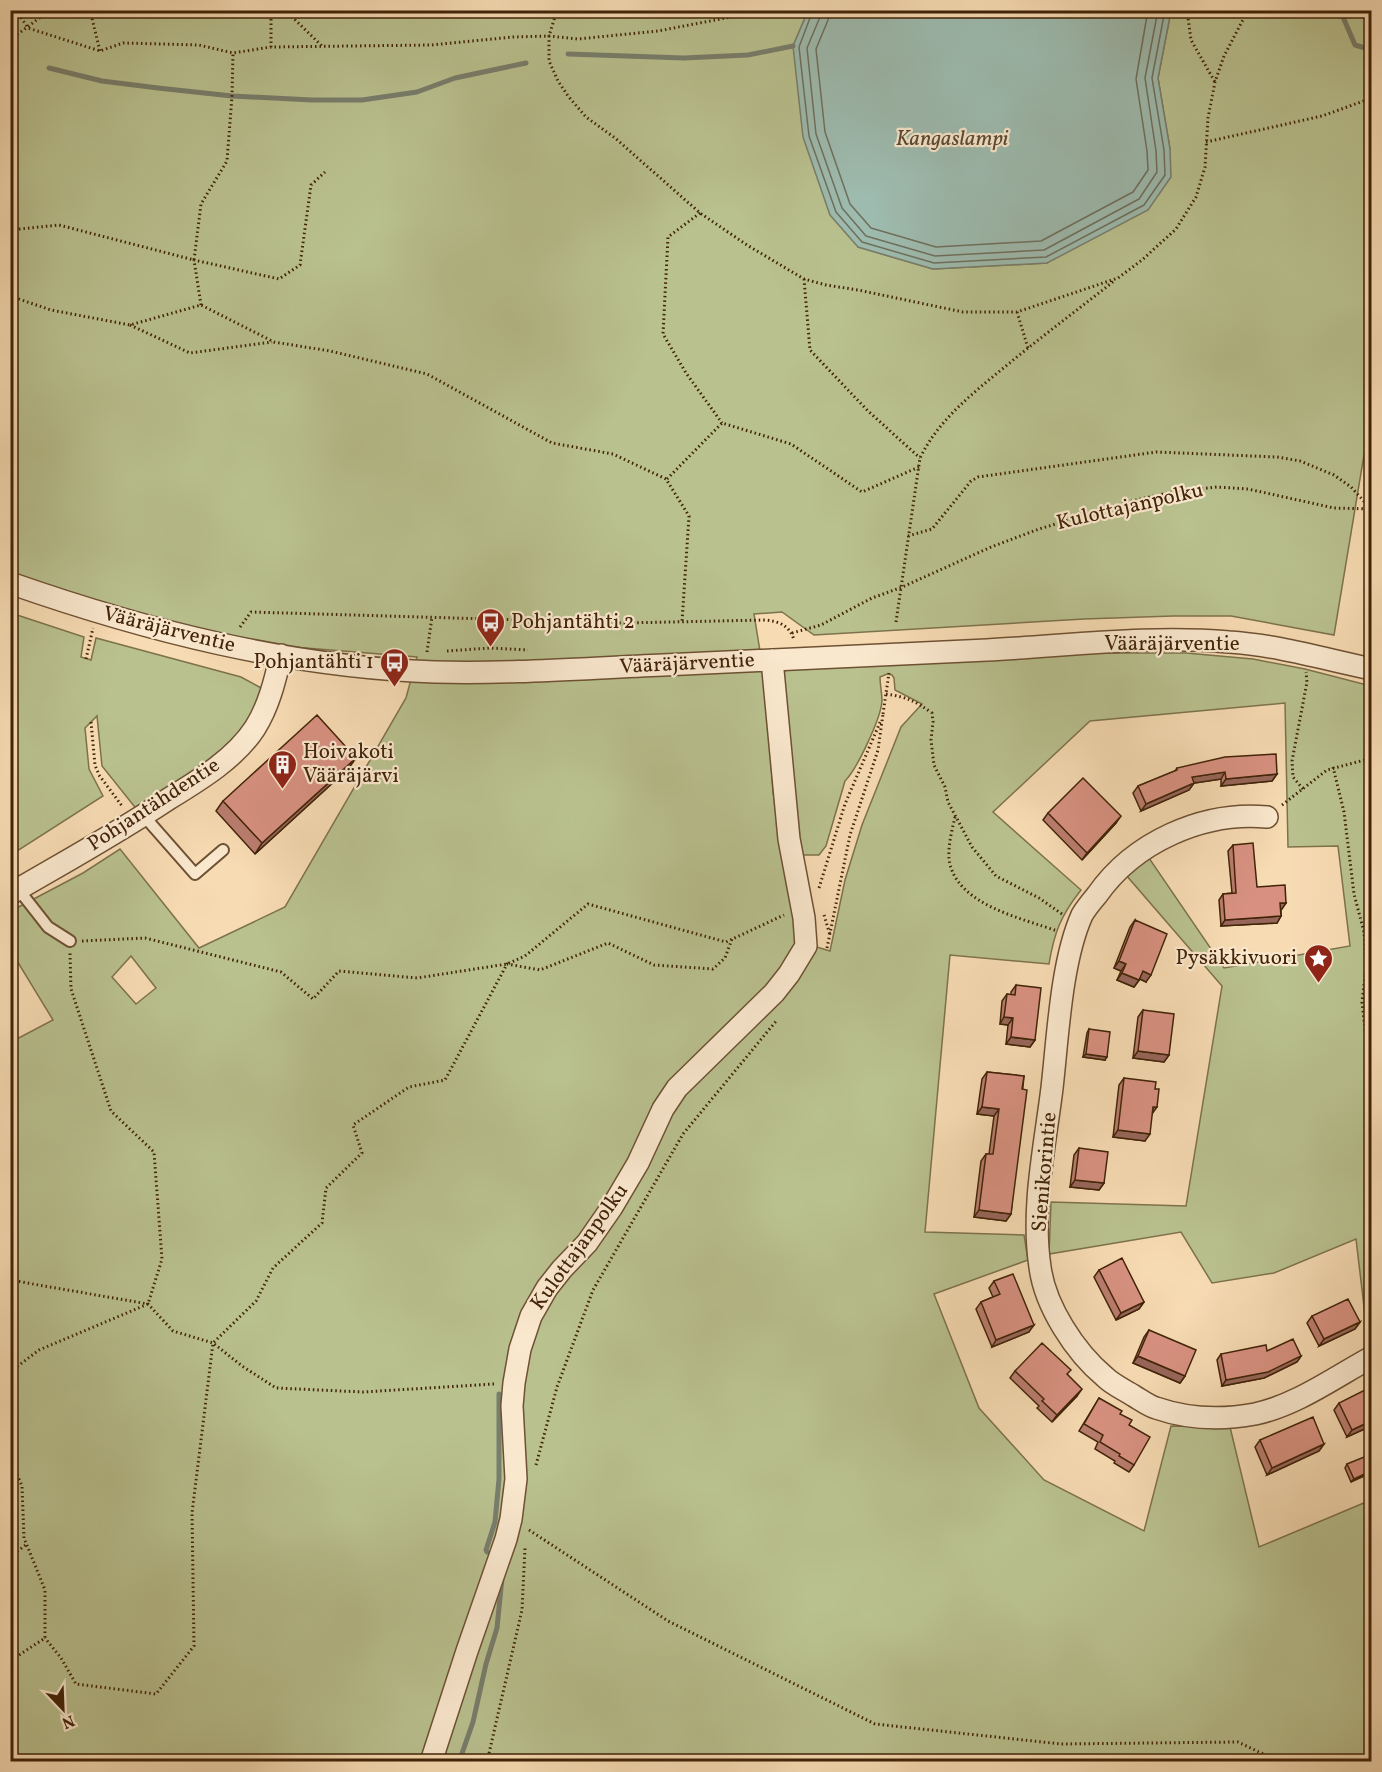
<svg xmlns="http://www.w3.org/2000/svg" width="1382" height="1772" viewBox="0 0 1382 1772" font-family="Vollkorn,serif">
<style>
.green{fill:#b9c18f;stroke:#7d724c;stroke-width:1.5;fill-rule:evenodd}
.water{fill:#9dbbaf;stroke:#787e6c;stroke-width:1.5}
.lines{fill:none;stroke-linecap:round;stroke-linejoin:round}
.shore{stroke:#6f6f5c;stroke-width:1.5}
.stream{stroke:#787e6c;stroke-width:5}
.service-casing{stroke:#6e5133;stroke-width:14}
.minor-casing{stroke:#6e5133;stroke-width:24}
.path{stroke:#412308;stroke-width:3;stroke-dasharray:1.5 3;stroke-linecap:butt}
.service{stroke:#fae8ce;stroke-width:10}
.minor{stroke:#fae8ce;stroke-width:21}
.wall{fill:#ba7d6f;stroke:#412308;stroke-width:1.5}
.shaded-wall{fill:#97665a;stroke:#412308;stroke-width:1.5}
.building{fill:#d89181;stroke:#412308;stroke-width:1.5}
.labels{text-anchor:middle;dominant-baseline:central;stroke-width:4.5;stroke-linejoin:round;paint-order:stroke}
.street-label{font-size:21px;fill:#412308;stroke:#fae8ce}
.poi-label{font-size:21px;fill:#412308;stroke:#fae8ce;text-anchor:start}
.water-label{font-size:22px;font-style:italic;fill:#584932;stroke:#fae8ce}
</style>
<rect width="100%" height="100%" fill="#f7dbb3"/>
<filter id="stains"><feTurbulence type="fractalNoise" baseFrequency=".00333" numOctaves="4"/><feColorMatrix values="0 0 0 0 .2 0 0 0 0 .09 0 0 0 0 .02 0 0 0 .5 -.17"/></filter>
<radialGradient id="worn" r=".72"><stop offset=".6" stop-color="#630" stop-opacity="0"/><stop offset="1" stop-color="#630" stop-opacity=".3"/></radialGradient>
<path class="green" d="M11 11H808L793 46 858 247 933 269 1047 263 1170 149 1158 78 1171 11H1371V413L1334 635 1231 616H1173L1084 619 814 635 782 612 754 614 765 682 773 791 780 845 810 945 830 951 845 880 862 825 901 727 922 704 895 690 894 678 892 675 887 674 880 677C880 685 882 693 882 701 881 718 857 769 845 781L826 846 819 855H803L798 852 782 675 786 670 1102 653H1186L1253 659 1305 669 1371 686V1332L1365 1315 1356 1239 1274 1273 1212 1283 1181 1232 1049 1254 1051 1202 1186 1206 1222 986 1126 875 1149 858 1224 968 1350 946 1338 846 1288 847 1285 703 1090 721 993 812 1081 890C1061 915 1054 933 1049 964L950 955 925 1232 1024 1235 1028 1260 934 1294 979 1408 1044 1480 1144 1531 1171 1426 1230 1427 1259 1547 1371 1500V1761H11V1042L53 1020 11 951V911L83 873 120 849 199 948 285 907 406 698 417 657 293 647 160 622 56 590 11 573ZM131 956 156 988 136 1004 112 977Z
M11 613 84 637 81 657 91 660 96 638 241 677 263 689C249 743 181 782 138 811L102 766 97 716 85 728 89 769 103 796 11 855Z"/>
<path class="water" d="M808 11H1171L1158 78 1170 149 1171 177 1148 210 1047 263 933 269 858 247 830 215 803 137 793 46Z"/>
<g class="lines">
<path class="shore" d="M813 10 799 47 809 136 836 212 862 242 934 263 1046 257 1144 205 1165 175 1164 150 1152 78 1165 10
M821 10 820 17 807 48 816 134 842 208 866 236 935 256 1044 250 1139 199 1157 172 1156 151 1145 78 1158 10
M830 10 828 20 816 49 825 132 850 204 871 228 936 247 1041 241 1133 192 1148 170 1147 151 1136 79 1148 10"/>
<path class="stream" d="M1340 10 1355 45 1372 50
M10 33 14 34
M568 54 684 58 748 55 793 46
M49 68 102 81 158 88 232 96 312 100H362L417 92 455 78 526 63
M487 1552 486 1550 495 1522 499 1479V1394
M459 1762 473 1722 486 1664 497 1628 502 1578"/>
<defs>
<path id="service" d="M144 816 195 874 223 850
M19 890 48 927 70 941"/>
<path id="minor" d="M10 583C147 631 289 667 435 672 511 674 587 668 663 665 771 660 879 655 987 650 1067 646 1149 635 1229 642 1277 645 1324 659 1372 669
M1267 817C1203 811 1134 842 1097 895 1092 901 1086 908 1082 915 1061 962 1058 1036 1052 1088 1045 1146 1031 1208 1040 1267 1045 1306 1075 1352 1105 1377 1113 1385 1125 1390 1134 1396 1141 1400 1149 1406 1156 1408 1188 1419 1223 1420 1255 1414 1297 1405 1335 1377 1372 1357
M10 894C63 863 116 834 167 800 198 781 235 759 255 728 269 706 275 680 281 655
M431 1762 467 1651 506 1539 511 1519 516 1479 512 1406 514 1383 520 1349 531 1316 547 1288 562 1269 587 1243 612 1207 638 1163 663 1109 677 1088 774 993 789 974 806 946 804 918 789 839 772 660"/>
</defs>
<use href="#service" class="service-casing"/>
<use href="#minor" class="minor-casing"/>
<path class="path" d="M16 10 28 28 100 51 123 43 199 45 233 53 271 47 431 45 513 37 549 36 578 39 658 31 736 16 747 10
M90 10 100 51
M271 10V47
M285 10 323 47
M557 10 549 36V61L558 81 568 96 586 117 615 138 700 213 747 245 804 279 826 285 858 290 963 312H1017L1118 278 1142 260 1176 229 1196 197 1205 167 1208 118 1215 82 1224 56 1248 10
M1187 10 1191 40 1215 82
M10 40 50 10
M1206 142 1322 116 1372 98
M700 213 668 237 663 334 686 373 722 423
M10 230 59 225 194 260 201 204 227 161 232 96 233 53
M804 279 810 350 868 411 920 458
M10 296 51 310 130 325 201 305 274 342 330 351 427 374 552 443 613 454 666 479 689 516 682 622
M201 305 194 260 279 279 300 265 311 185 325 172
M1017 312 1028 348
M130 325 190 353 272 342
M667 479 722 423 791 444 862 492 919 467
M908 536 932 529 971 481 978 477 1156 452 1277 457 1300 461 1334 475 1351 487 1371 509
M896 622 920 458C940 417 977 390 1012 361 1045 334 1080 308 1114 281
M240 627 251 612 624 623 765 620C779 621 790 626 794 640
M792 633 821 625 872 598 900 588 991 547 1039 529 1132 501 1172 492 1217 487 1248 489 1334 508 1372 509
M447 651 490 648 528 650
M427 652 432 617
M86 659 93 628
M886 694C907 697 915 701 932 713L933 722 931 740 934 765 945 787 948 802 972 847 996 876 1039 898 1062 914
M883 714 889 673
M91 722 95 765 99 775 122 806
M1333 767 1344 812 1354 894 1364 932 1366 968 1362 1002 1372 1091
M1303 789 1293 777 1292 761 1307 682 1306 672
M1282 805 1327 770 1372 758
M955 817C952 830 948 845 949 859 955 905 1022 918 1057 931
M819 888 845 804 881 720
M824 915 830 935
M82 941 145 938 281 972 313 999 339 971 417 978 507 964 525 956 588 904 726 942 784 915
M827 948 850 835 878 750 883 714
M10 1280 148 1304 173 1331 213 1343 192 1513 194 1646 156 1694 76 1684 61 1658 45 1638
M10 1372 39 1350 148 1304 162 1259 154 1152 111 1111 71 989 70 953
M494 1384 363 1392 276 1388 242 1366 213 1343 256 1301 273 1268 322 1223 326 1188 362 1153 353 1125 409 1087 445 1080 507 964 540 970 608 943 654 965 713 969 725 958 732 939
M10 1458 22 1486 24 1538 45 1590V1638L10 1661
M536 1465 557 1387 593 1290 683 1134 777 1020
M529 1530 668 1621 875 1724 1061 1744 1238 1742 1280 1762
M10 1557 27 1544
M487 1762 522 1610 525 1548"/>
<use href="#service" class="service"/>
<use href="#minor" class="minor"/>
</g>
<path class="wall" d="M349 768 255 854 216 811 223 801Z
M1177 768 1277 774 1272 781 1221 786V779L1194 783 1189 790 1141 811 1133 793 1138 786 1175 771Z
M1048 813 1116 823 1082 860 1043 820Z
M1233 845 1257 887 1286 903 1281 909V916L1277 923 1221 926 1219 900 1223 894 1232 893 1228 851Z
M1135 920 1146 982 1140 979 1134 987 1117 980 1121 971 1114 968 1130 927Z
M1016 985 1035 1040 1030 1047 1006 1044 1008 1025 1000 1024 1002 1001 1007 994 1011 995V992Z
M1143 1010 1169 1055 1164 1062 1133 1058 1138 1017Z
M1089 1029 1105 1060 1083 1057 1087 1033Z
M987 1072 1024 1076 1011 1214 1006 1221 974 1217 981 1161 986 1154H989L994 1116 977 1114 982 1079Z
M1124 1078 1152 1114 1145 1141 1113 1137 1119 1085Z
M1079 1148 1104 1183 1099 1190 1070 1187 1074 1155Z
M1099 1270 1144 1302 1139 1309 1116 1320 1094 1277Z
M994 1281 1029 1332 992 1347 976 1309 981 1302 993 1297 989 1288Z
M1312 1316 1360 1322 1355 1329 1319 1346 1307 1323Z
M1149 1330 1185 1376 1180 1383 1133 1363 1144 1337Z
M1267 1351 1301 1356 1297 1362 1264 1378 1222 1386 1217 1360 1221 1354Z
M1015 1371 1068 1375 1077 1396 1052 1422 1037 1408 1039 1406 1010 1378Z
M1099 1398 1120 1414 1129 1425 1134 1465 1129 1472 1114 1463 1115 1461 1095 1449 1098 1442 1079 1431Z
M1339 1403 1371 1426 1347 1437 1334 1410Z
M1260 1440 1324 1444 1319 1451 1267 1475 1255 1447Z
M1371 1462 1351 1482 1345 1468 1347 1464Z"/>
<path class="shaded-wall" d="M356 758 349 768 255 854 262 843Z
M1225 772 1221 779 1188 784 1192 777Z
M1277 774 1272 781 1221 786 1226 779Z
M1194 783 1189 790 1141 811 1146 804Z
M1121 816 1116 823 1082 860 1087 853Z
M1280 903H1286L1282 909 1276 910Z
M1281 916 1277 923 1221 926 1225 920Z
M1119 961 1126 964 1121 971 1114 968Z
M1143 971 1151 975 1146 982 1138 978Z
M1122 973 1139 980 1134 987 1117 980Z
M1004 1017 1013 1018 1008 1025 1000 1024Z
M1011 1037 1035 1040 1030 1047 1006 1044Z
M1138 1051 1169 1055 1164 1062 1133 1058Z
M1086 1054 1107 1057 1105 1060 1083 1057Z
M982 1107 999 1109 994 1116 977 1114Z
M1153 1107H1157L1152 1114Z
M1118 1130 1150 1134 1145 1141 1113 1137Z
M1075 1180 1104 1183 1099 1190 1070 1187Z
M979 1210 1011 1214 1006 1221 974 1217Z
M1144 1302 1139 1309 1116 1320 1121 1313Z
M1360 1322 1355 1329 1319 1346 1324 1339Z
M1034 1325 1029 1332 992 1347 996 1340Z
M1138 1356 1185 1376 1180 1383 1133 1363Z
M1301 1356 1297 1362 1264 1378 1222 1386 1226 1380Z
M1082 1389 1077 1396 1052 1422 1057 1415Z
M1371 1421V1426L1347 1437 1352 1430Z
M1324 1444 1319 1451 1267 1475 1272 1468Z
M1371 1471V1473L1351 1482 1354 1479Z"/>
<path class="building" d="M317 715 356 758 262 843 223 801Z
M1276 754 1277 774 1226 779 1225 772 1192 777 1194 783 1146 804 1138 786 1177 770V768L1225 757Z
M1083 778 1121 816 1087 853 1048 813Z
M1253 843 1257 887 1285 885 1286 903H1280L1281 916 1225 920 1223 894 1236 893 1233 845Z
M1135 920 1167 934 1151 975 1143 971 1139 980 1122 973 1126 964 1119 961Z
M1016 985 1041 988 1035 1040 1011 1037 1013 1018 1004 1017 1007 994 1015 995Z
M1143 1010 1174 1014 1169 1055 1138 1051Z
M1089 1029 1110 1032 1107 1057 1086 1054Z
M987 1072 1024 1076 1022 1089 1027 1090 1011 1214 979 1210 986 1154H993L999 1109 982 1107Z
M1124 1078 1156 1082 1155 1089H1159L1157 1107H1153L1150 1134 1118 1130Z
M1079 1148 1108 1152 1104 1183 1075 1180Z
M1122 1258 1144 1302 1121 1313 1099 1270Z
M1013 1274 1034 1325 996 1340 981 1302 1000 1294 994 1281Z
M1348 1299 1360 1322 1324 1339 1312 1316Z
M1149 1330 1196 1350 1185 1376 1138 1356Z
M1293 1339 1301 1356 1268 1372 1226 1380 1221 1354 1266 1345 1267 1351Z
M1042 1343 1071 1370 1067 1374 1082 1389 1057 1415 1042 1401 1044 1399 1015 1371Z
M1371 1387V1421L1352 1430 1339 1403Z
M1099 1398 1122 1411 1120 1414 1132 1420 1129 1425 1150 1437 1134 1465 1119 1456 1120 1454 1100 1442 1103 1435 1084 1424Z
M1313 1417 1324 1444 1272 1468 1260 1440Z
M1369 1455 1371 1462V1471L1354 1479 1347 1464Z"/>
<defs>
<symbol id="bus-pin" viewBox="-11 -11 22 30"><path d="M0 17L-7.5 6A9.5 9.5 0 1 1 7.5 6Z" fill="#8f2418" stroke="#fae8ce"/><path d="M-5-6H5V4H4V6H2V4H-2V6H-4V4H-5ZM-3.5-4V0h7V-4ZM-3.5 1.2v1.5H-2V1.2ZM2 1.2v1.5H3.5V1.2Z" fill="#fff"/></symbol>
<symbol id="building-pin" viewBox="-11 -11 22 30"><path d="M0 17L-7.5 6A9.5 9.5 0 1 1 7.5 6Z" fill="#8f2418" stroke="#fae8ce"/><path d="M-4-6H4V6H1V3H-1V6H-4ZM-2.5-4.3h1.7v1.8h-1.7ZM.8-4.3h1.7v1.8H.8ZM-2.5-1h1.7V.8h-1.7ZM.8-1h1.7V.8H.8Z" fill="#fff"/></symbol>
<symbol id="sight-pin" viewBox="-11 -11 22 30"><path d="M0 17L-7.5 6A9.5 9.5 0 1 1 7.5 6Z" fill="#8f2418" stroke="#fae8ce"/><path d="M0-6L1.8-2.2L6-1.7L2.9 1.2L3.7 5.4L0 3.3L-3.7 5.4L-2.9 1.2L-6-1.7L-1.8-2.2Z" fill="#fff"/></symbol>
</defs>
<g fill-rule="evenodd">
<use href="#bus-pin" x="474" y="606" width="33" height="45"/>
<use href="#bus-pin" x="378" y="646" width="33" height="45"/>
<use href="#building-pin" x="266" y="748" width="33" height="45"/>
<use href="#sight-pin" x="1302" y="942" width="33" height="45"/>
</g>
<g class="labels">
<g class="street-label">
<text transform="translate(1130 507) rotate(-13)">Kulottajanpolku</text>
<text transform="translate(169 630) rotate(14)">Vääräjärventie</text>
<text x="1172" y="644">Vääräjärventie</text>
<text transform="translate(687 664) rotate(-3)">Vääräjärventie</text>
<text transform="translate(154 805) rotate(-33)">Pohjantähdentie</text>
<text transform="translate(1045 1172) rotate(-85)">Sienikorintie</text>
<text transform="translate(580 1247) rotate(-54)">Kulottajanpolku</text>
</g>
<g class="poi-label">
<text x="511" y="622">Pohjantähti 2</text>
<text x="374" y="662" text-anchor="end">Pohjantähti 1</text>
<text x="303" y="752">Hoivakoti<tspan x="303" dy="24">Vääräjärvi</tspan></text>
<text x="1297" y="958" text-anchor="end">Pysäkkivuori</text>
</g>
<g class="water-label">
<text x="952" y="139">Kangaslampi</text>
</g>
</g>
<rect width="1382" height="1772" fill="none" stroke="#f7dbb3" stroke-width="36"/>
<rect x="12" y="12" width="1358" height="1748" fill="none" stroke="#412308" stroke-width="3"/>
<rect x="18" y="18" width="1346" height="1736" fill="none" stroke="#412308" stroke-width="1.5"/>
<g transform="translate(63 1709) rotate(157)" stroke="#fae8ce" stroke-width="4.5" paint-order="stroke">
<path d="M0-4.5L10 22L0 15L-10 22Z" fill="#412308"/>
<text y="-9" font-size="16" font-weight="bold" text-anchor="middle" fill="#412308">N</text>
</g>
<rect width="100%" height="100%" filter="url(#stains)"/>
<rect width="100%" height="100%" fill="url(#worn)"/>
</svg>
